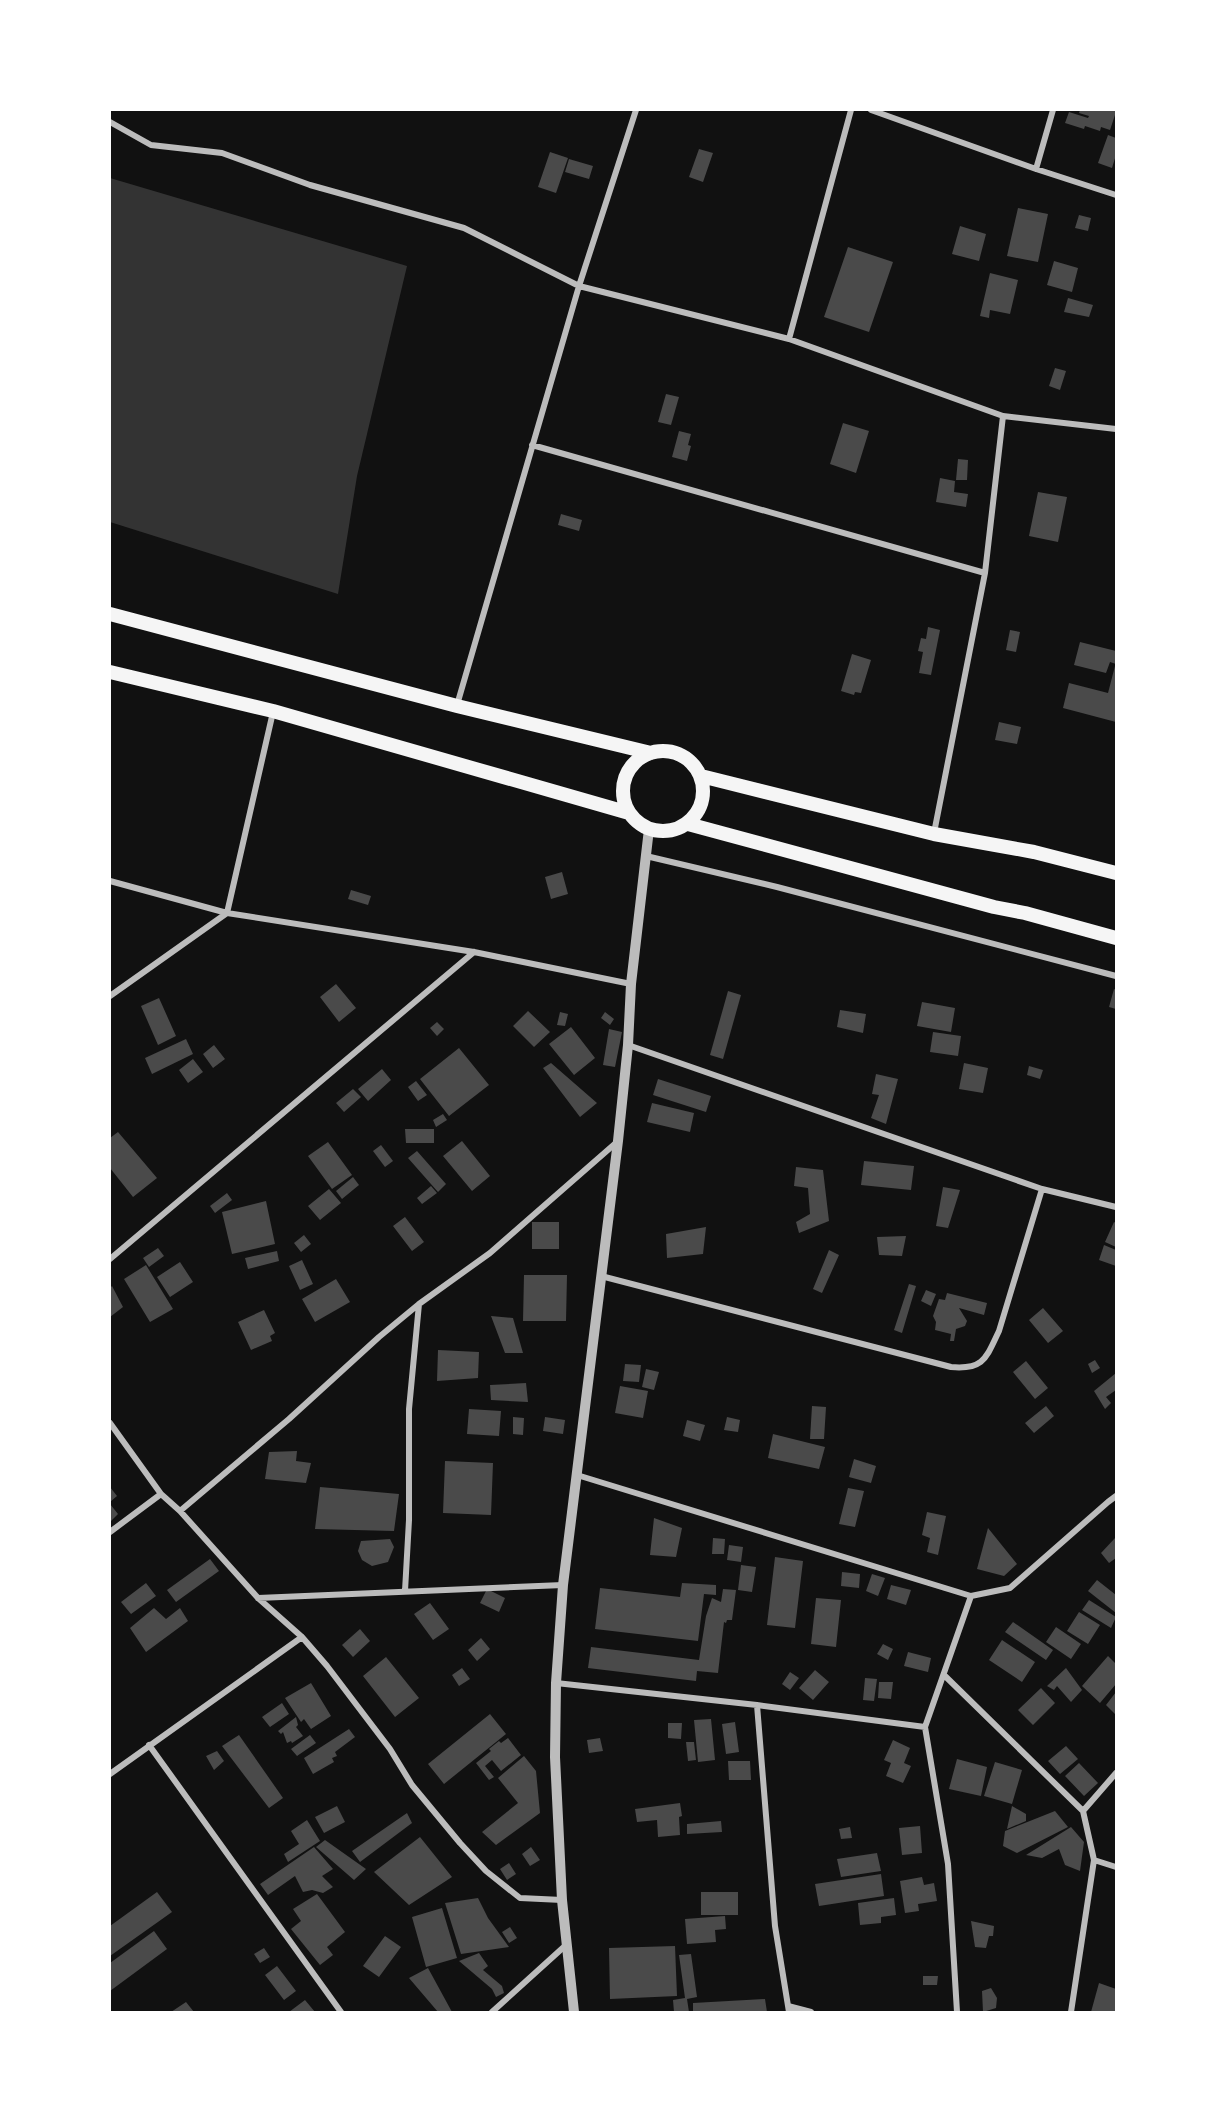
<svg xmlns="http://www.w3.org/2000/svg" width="1226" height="2122" viewBox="0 0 1226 2122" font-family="'DM Sans',sans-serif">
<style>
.water{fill:#333}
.building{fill:#4a4a4a}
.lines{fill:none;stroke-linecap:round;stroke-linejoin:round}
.minor{stroke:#bcbcbc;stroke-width:6}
.tertiary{stroke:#bcbcbc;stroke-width:10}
.trunk{stroke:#f5f5f5;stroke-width:14}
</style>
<rect width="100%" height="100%" fill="#111"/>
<path class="water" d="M110 178 407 266 357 476 338 594 110 522Z"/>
<path class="building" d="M1080 110H1116V112L1110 130 1101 127 1100 131 1085 126 1084 129 1065 123 1069 112 1088 118 1089 116 1079 113Z
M1108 135 1116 138V155L1112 168 1098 163Z
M699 149 713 153 703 182 689 177Z
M550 152 568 158 556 193 538 187Z
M569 159 593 166 589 179 565 172Z
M1018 208 1048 214 1038 262 1007 256Z
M1079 215 1091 218 1088 231 1075 228Z
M960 226 986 234 979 261 952 254Z
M848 247 893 262 869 332 824 317Z
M1054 261 1078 268 1072 292 1047 285Z
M990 273 1018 280 1010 314 990 310 989 318 980 316Z
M1068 298 1093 305 1089 317 1064 312Z
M1055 368 1066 371 1060 390 1049 386Z
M666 394 679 397 671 425 658 422Z
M843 423 869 431 856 473 830 464Z
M679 431 691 434 688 445 691 446 687 461 672 457Z
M958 459 968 460 967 480H956Z
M940 478 955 481 954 492 968 494 966 507 936 502Z
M1038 492 1067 497 1058 542 1029 536Z
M561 514 582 520 579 531 558 525Z
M928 627 940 630 931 675 919 673 923 652 918 651 921 638 926 639Z
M1010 630 1020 632 1016 652 1006 650Z
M1080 642 1116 651V664L1110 662 1106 673 1074 665Z
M852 654 871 660 861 693 855 692 854 695 841 691Z
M1115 666H1116L1115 714 1116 722 1063 708 1069 683 1108 693Z
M999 722 1021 727 1017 744 995 740Z
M562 872 568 894 551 899 545 877Z
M351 890 371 896 368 905 348 899Z
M336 984 356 1008 339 1022 320 997Z
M1114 989 1116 990V1009L1109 1007Z
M728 991 741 995 723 1059 710 1055Z
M159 998 176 1036 158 1045 141 1006Z
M922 1002 955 1008 951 1032 917 1026Z
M840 1010 866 1014 863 1033 837 1027Z
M528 1011 550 1032 534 1047 513 1026Z
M560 1012 568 1014 565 1026 557 1025Z
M605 1012 614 1019 610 1025 601 1018Z
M437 1022 444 1029 437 1036 430 1028Z
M571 1027 595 1058 574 1075 549 1044Z
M609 1029 622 1032 615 1067 603 1065Z
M933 1032 961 1036 958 1056 930 1052Z
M186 1039 193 1054 152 1074 145 1058Z
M214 1045 225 1059 213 1068 203 1054Z
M459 1048 489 1085 449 1116 420 1079Z
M193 1059 203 1072 188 1083 179 1070Z
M551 1063 597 1103 580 1117 543 1068Z
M964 1063 988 1068 983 1093 959 1089Z
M1029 1066 1043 1070 1040 1079 1027 1075Z
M382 1069 391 1080 368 1101 358 1089Z
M876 1074 898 1079 886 1124 871 1118 879 1095 872 1094Z
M658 1079 711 1096 706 1112 653 1095Z
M416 1081 427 1095 418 1101 408 1087Z
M353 1089 361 1097 344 1112 336 1103Z
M652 1103 694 1113 690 1132 647 1122Z
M443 1114 447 1120 436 1127 433 1120Z
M405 1129H434V1143H406Z
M118 1132 157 1178 133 1197 110 1168V1138Z
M462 1141 490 1176 472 1191 443 1156Z
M328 1142 352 1175 332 1189 308 1156Z
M381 1145 393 1161 385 1167 373 1151Z
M417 1151 446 1184 438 1192 408 1158Z
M864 1161 914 1166 911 1190 861 1185Z
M796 1167 823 1170 829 1221 799 1233 796 1222 810 1214 808 1188 794 1186Z
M353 1177 359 1185 342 1199 336 1191Z
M431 1186 437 1193 422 1204 417 1198Z
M943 1187 960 1190 948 1228 936 1226Z
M329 1189 341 1203 320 1220 308 1206Z
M227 1193 232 1200 215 1213 210 1206Z
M266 1201 275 1244 232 1254 222 1212Z
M405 1217 424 1242 412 1251 393 1226Z
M532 1222H559V1249H532Z
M1114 1222 1116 1223V1247L1105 1242Z
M706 1227 703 1254 667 1258 666 1234Z
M304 1235 311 1244 301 1252 294 1243Z
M906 1236 902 1256 879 1255 877 1237Z
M1104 1245 1116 1250V1266L1099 1260Z
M158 1248 164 1256 149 1267 143 1258Z
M829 1250 839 1255 822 1293 813 1289Z
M277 1251 279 1261 248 1269 245 1258Z
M302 1260 313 1284 300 1290 289 1266Z
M180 1262 193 1282 170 1297 157 1277Z
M146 1265 173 1309 150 1322 124 1279Z
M524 1275H567L566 1321H523Z
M336 1279 350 1302 315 1322 302 1299Z
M909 1284 916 1286 902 1333 894 1330Z
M112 1286 123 1307 110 1317V1288Z
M926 1290 936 1294 931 1306 921 1301Z
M947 1293 987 1303 984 1315 959 1308 967 1321 965 1326 956 1329 954 1341H950L951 1334 935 1330 936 1322 933 1316 939 1299 945 1300Z
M1043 1308 1063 1331 1048 1343 1029 1320Z
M264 1310 275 1333 270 1336 272 1341 251 1350 238 1322Z
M491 1316 513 1318 523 1353H505Z
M438 1350 479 1352 478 1378 437 1381Z
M1095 1360 1100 1368 1092 1373 1088 1364Z
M1026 1361 1048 1388 1035 1399 1013 1372Z
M625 1364 641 1365 639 1382 623 1381Z
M646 1369 659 1372 654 1390 642 1387Z
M1116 1373V1390L1106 1397 1111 1403 1105 1409 1094 1391Z
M526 1383 528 1402 491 1400 490 1385Z
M620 1386 648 1391 643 1418 615 1413Z
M812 1406 826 1407 824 1439H810Z
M1046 1406 1054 1416 1034 1433 1025 1423Z
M469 1409 501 1411 499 1436 467 1434Z
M513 1417 524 1418 523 1435 513 1434Z
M545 1417 565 1420 563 1434 543 1431Z
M727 1417 740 1420 738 1432 724 1430Z
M687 1420 705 1425 700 1441 683 1436Z
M773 1434 825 1447 819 1469 768 1458Z
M297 1451 296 1461 311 1463 306 1483 265 1479 269 1452Z
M854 1459 876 1466 871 1483 849 1477Z
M445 1461 493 1463 491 1515 443 1513Z
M110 1487 117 1496 110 1502Z
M320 1487 399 1494 394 1531 315 1529Z
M848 1488 864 1491 855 1527 839 1524Z
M110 1504 118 1514 111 1521 110 1519Z
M927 1512 946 1516 938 1555 927 1552 930 1538 922 1535Z
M654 1518 682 1528 676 1557 650 1555Z
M988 1528 1017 1564 1004 1576 977 1569Z
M1116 1537V1558L1109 1563 1101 1553Z
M713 1538 725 1539 724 1554H712Z
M390 1539 394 1547 388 1562 372 1566 362 1560 358 1551 361 1541Z
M729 1545 743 1547 741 1562 727 1560Z
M775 1557 803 1561 795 1628 767 1625Z
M210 1559 219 1571 176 1602 167 1590Z
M741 1565 756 1567 752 1592 738 1590Z
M842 1572 860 1574 859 1588 841 1586Z
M872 1574 885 1578 878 1596 866 1591Z
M1097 1580 1116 1595V1613L1088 1591Z
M146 1583 156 1596 131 1614 121 1602Z
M682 1583 716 1585V1595L704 1594 698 1641 595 1629 600 1588 680 1597Z
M891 1585 911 1590 906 1605 887 1599Z
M487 1589 505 1598 499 1612 480 1603Z
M723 1589 736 1590 732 1620H727L726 1623 724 1622 718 1673 697 1671 696 1681 588 1668 591 1647 699 1660 706 1616 712 1598 721 1602Z
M816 1598 841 1600 836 1647 811 1644Z
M1089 1600 1116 1617 1111 1628 1082 1610Z
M430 1603 449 1629 433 1640 414 1614Z
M154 1608 166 1619 180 1608 188 1621 146 1652 130 1628Z
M1079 1612 1100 1625 1088 1644 1067 1631Z
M1013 1622 1053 1650 1046 1660 1005 1632Z
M1056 1627 1081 1644 1071 1659 1046 1642Z
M360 1629 370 1641 353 1657 342 1645Z
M481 1638 490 1649 477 1661 468 1650Z
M1002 1640 1035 1662 1022 1682 989 1660Z
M883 1644 893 1649 888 1660 877 1654Z
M908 1652 931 1658 928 1672 904 1666Z
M1108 1656 1116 1664V1684L1100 1703 1082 1686Z
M386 1657 419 1698 395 1717 363 1676Z
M462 1668 470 1679 459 1686 452 1675Z
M1066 1668 1082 1690 1071 1702 1057 1686 1054 1690 1047 1686Z
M815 1670 829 1682 813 1700 799 1688Z
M790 1672 799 1678 790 1690 782 1684Z
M865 1678 877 1679 874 1701 863 1700Z
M879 1682H893L891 1699 878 1698Z
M311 1683 331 1716 311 1729 304 1719 301 1722 285 1698Z
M1041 1688 1055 1703 1033 1725 1018 1710Z
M1116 1692V1715L1106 1705Z
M282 1703 289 1714 270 1727 262 1717Z
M490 1714 506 1734 444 1784 428 1764Z
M296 1717 298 1725 296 1727 303 1736 292 1743 291 1741 287 1743 283 1732 281 1734 278 1731Z
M711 1719 715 1760 698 1762 694 1720Z
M735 1722 739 1752 726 1754 722 1724Z
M668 1723H682L681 1739 668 1738Z
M349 1729 355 1737 335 1752 337 1756 332 1758 334 1762 313 1774 304 1758Z
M239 1735 283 1798 269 1808 222 1746Z
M310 1735 316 1743 297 1756 291 1749Z
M508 1738 521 1755 501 1771 492 1760 485 1766 494 1777 489 1780 476 1763 491 1751 489 1749 499 1741 501 1743Z
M600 1738 603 1751 589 1753 587 1740Z
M893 1740 910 1748 904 1763 911 1766 903 1783 886 1776 891 1763 884 1760Z
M686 1742H694L696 1760 688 1761Z
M1066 1746 1078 1759 1060 1774 1048 1761Z
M217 1751 224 1761 214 1770 206 1756Z
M524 1756 536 1771 540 1813 496 1845 482 1832 518 1803 498 1778Z
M957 1759 987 1767 981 1796 949 1789Z
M728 1761H750L751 1780H729Z
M995 1762 1022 1770 1012 1804 984 1796Z
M1079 1763 1098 1783 1084 1796 1065 1776Z
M680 1803 682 1816 679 1817 680 1835 658 1837 657 1820 637 1822 635 1809Z
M337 1806 345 1822 324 1833 315 1817Z
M1012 1806 1026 1814V1821L1007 1829Z
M1055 1811 1068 1827 1017 1853 1003 1846 1005 1831Z
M407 1813 412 1823 360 1862 352 1851Z
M307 1820 320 1841 288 1862 284 1854 299 1844 291 1831Z
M721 1821 722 1832 687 1834V1824Z
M920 1826 922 1853 902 1855 899 1828Z
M850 1827 852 1838 841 1839 839 1829Z
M1071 1827 1084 1842 1080 1871 1065 1865 1059 1849 1042 1858 1026 1855Z
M420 1837 452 1877 409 1905 374 1872Z
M325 1840 366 1869 354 1880 316 1847Z
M314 1847 333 1869 322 1876 333 1887 323 1893 312 1890 303 1892 295 1876 268 1895 260 1884Z
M531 1847 540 1860 530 1866 522 1854Z
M877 1853 881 1871 841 1877 837 1859Z
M509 1863 516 1874 507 1880 500 1869Z
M881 1874 884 1896 819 1906 815 1884Z
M922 1877 924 1885 934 1883 937 1901 918 1904 919 1911 905 1913 900 1881Z
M157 1892 172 1912 110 1956V1926Z
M701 1892H738V1915H701Z
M317 1894 345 1932 327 1947 333 1955 320 1965 291 1929 301 1921 293 1909Z
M478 1898 488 1918 509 1947 461 1954 445 1903Z
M894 1898 896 1915 881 1917V1923L860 1925 858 1903Z
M442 1908 457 1958 426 1967 412 1917Z
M725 1916 726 1929 715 1930 716 1942 687 1944 685 1919Z
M971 1921 994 1926 993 1936H989L986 1948 975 1947Z
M510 1927 517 1938 509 1943 502 1932Z
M154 1931 167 1949 110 1991V1963Z
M385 1936 401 1947 379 1977 363 1966Z
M675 1946 677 1996 610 1999 609 1948Z
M264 1948 270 1957 260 1963 254 1954Z
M479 1953 488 1966 483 1970 502 1986 504 1993 496 1997 492 1989 459 1961Z
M691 1954 697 1997 687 1999 689 2012H674L673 2000 685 1998 679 1955Z
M277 1966 296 1991 284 2000 265 1975Z
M428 1968 452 2012H438L409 1978Z
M923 1976H938L937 1985H923Z
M1099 1983 1116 1989V2012H1091Z
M991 1988 997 1998 996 2008 983 2012 982 1991Z
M765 1999 767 2012H693V2003Z
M305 2000 315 2012H289Z
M186 2002 194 2012H171Z"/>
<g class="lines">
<path class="minor" d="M871 110 1036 169 1116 195
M110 122 151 145 222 153 310 185 464 228 579 286 789 339 1003 416 1116 429
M1036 169 1053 110
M789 339 851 110
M532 445 985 573
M457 705 579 286 636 110
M934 833 985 573 1003 416
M646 856 777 887 1116 976
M110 881 227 913 474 952 631 984
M110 996 227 913 273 712
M628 1045 1042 1189 1116 1207
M110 1259 474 952
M601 1276 951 1367C984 1370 986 1358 999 1331L1042 1189
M110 1423 161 1494 180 1511 258 1598 302 1637 327 1666 390 1749 412 1785 460 1843 486 1871 520 1898 562 1900
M577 1475 971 1596
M180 1511 289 1419 379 1337 419 1304 490 1253 617 1142
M110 1532 161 1494
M405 1591 409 1520V1409L419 1304
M258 1598 563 1585
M944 1675 1083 1811 1094 1860 1071 2012
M556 1683 757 1705 925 1727
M757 1705 775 1926 789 2012
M149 1745 341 2012
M110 1774 302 1637
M1083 1811 1116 1773
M1094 1860 1116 1867
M788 2006 811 2012
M492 2012 566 1945
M957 2012 948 1864 925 1727 971 1596 1010 1588 1108 1502 1116 1496"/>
<path class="tertiary" d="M574 2012 562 1900 555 1757 556 1683 563 1585 618 1141 628 1045 631 984 649 829"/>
<path class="trunk" d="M110 614 457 706 651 753
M110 672 273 711 629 813
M623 791a40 40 0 1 1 80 0a40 40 0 1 1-80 0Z
M701 776 934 834 1034 852 1116 873
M688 824 994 907 1025 913 1116 938"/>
</g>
<rect width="1226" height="2122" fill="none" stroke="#ffffff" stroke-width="222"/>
</svg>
